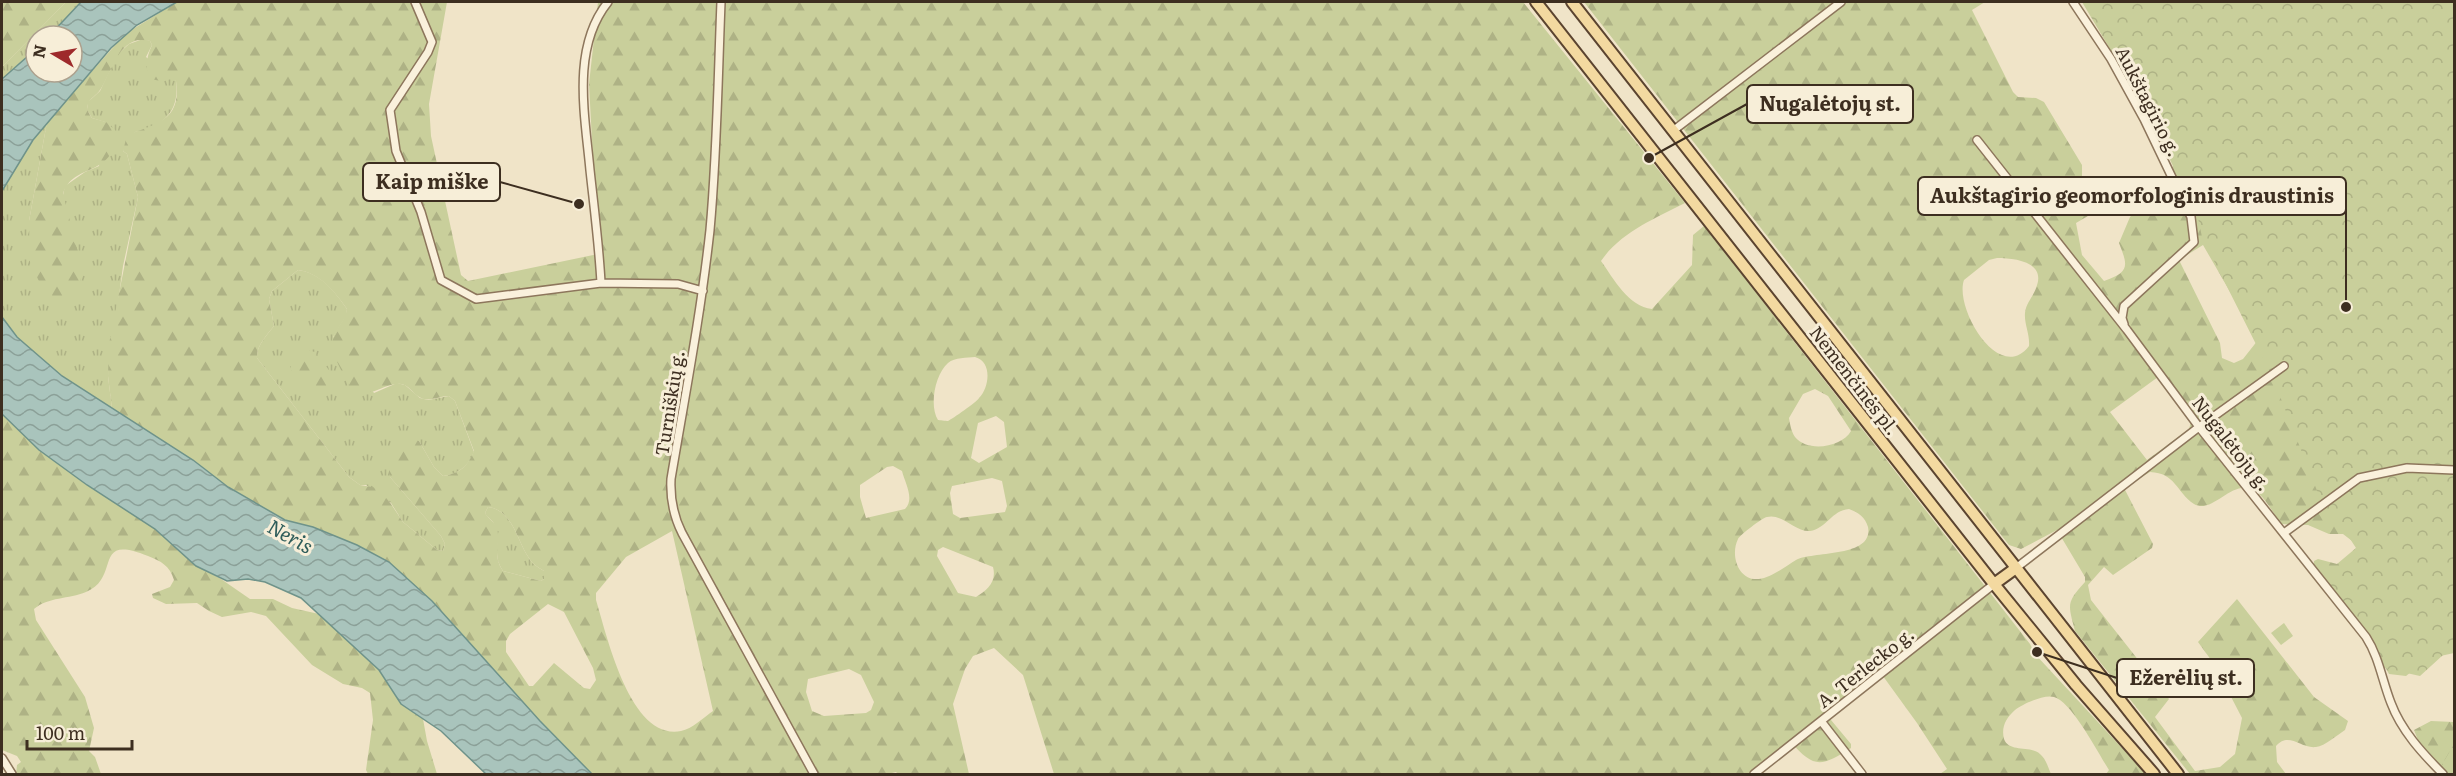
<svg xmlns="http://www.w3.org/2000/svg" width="2456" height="776" viewBox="0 0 2456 776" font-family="Literata,serif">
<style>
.grass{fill:url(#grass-tufts)}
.forest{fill:url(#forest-firs);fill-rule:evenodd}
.park{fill:url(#park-crowns)}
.pitch{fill:#c9cf9b}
.water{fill:url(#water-waves);stroke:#6f938a;stroke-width:1.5}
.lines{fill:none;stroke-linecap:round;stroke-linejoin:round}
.street-casing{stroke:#8d765c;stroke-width:10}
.primary-casing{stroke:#5b4430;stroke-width:14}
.street{stroke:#faf1dc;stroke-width:7}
.primary{stroke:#f3d9a0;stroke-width:10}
.labels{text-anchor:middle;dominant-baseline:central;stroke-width:6;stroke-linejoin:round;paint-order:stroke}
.street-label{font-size:18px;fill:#3d2e20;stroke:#f7eed8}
.water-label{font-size:20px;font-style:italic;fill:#2f5d5a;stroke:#f7eed8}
.leader{fill:none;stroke:#3d2e20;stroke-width:2}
.callout-dot{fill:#3d2e20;stroke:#f7eed8;stroke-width:2}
.callout{fill:#f7eed8;stroke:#3d2e20;stroke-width:2}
.callout-label{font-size:20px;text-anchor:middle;font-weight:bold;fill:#3d2e20}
</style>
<defs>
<pattern id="grass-tufts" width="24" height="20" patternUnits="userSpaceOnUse" patternTransform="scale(1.5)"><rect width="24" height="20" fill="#c9cf9b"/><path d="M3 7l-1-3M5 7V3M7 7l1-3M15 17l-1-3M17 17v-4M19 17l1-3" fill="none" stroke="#aeb285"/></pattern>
<pattern id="forest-firs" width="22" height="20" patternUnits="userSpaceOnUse" patternTransform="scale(1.5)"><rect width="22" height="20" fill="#c9cf9b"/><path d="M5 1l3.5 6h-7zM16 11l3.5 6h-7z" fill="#aeb285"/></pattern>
<pattern id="park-crowns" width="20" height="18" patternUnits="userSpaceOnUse" patternTransform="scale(1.5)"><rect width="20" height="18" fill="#c9cf9b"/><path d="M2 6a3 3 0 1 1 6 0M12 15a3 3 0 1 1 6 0" fill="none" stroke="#aeb285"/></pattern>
<pattern id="water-waves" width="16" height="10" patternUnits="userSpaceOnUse" patternTransform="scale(1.5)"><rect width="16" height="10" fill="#a9c4bc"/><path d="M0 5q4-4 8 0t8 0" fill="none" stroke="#8ba098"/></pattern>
</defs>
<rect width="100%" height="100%" fill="#f0e4c8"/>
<path class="grass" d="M66 2H81L49 36H36V49L2 79V67Z
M143 39 150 41 152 45 146 57 176 81C180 111 163 127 135 132L123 151 127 154 138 197 123 266 108 376 112 409 74 385 37 357 17 337 2 317V191L27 149 47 122 29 221 63 195 65 186 85 172 99 166 105 122 92 118 87 110 88 102 100 91 117 55 129 44Z
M298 270C321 273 335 292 347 309L346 316 333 337 374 393 397 383 405 385 420 398 428 400 449 396 455 401 474 452C468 466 459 474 443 476L434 467 419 441 390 477 441 536 445 544 443 551 437 550 403 522 391 503 366 485H360L349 477 257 358C256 346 267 335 274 326L269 299 272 291Z
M488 507C513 510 517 541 529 558 532 564 538 567 544 571V579L541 581 503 571C491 554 502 537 494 524 492 519 487 518 485 513Z"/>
<path class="forest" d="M2 2H66L2 67Z
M177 2H447L429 104 431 136 461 275 468 281 598 254 589 84 598 2H1523L1685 203C1654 219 1621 232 1601 261 1613 278 1629 307 1652 309L1692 265 1693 235 1704 226 2030 644 2035 654 2146 774H2106L2109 770C2098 753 2072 702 2054 697 2044 694 2023 704 2015 710 2006 718 2001 727 2004 739 2009 753 2030 745 2040 754 2046 759 2048 767 2051 774H1940L1947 769 1917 723 1880 672 1826 714 1851 744V748C1821 767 1814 769 1790 741L1757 767 1758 774H1054L1023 675 994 648 973 656 965 669 953 704 969 774H898L896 772 888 774H592L540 721 432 601 389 562 330 534 285 520 257 505 215 478 193 460 112 409 108 376 109 344 138 197 127 154 123 151 127 135C155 124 182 121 176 81L170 79C143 87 143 64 152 45L150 41C119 33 113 71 100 90 97 95 90 98 88 104 86 110 89 113 92 118L106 122 115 130C117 179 73 161 63 194L83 271 79 284 69 296 57 298 44 292 30 262 29 221 47 122 125 34ZM298 270C320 273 335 292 347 309 345 320 338 326 334 335 327 351 345 375 351 389 376 398 377 386 397 384 408 382 412 394 421 398 429 402 440 396 449 396L455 401 474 451C468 466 459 474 443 476L434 467 419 441 411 440 395 450 389 469 390 477 441 536 445 544 443 551 437 550 403 522 391 504 378 488 360 485 349 477 257 358C256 346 267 335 274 326L269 299 272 291ZM975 357C993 362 989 388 979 398 977 402 952 419 948 421 946 421 939 420 938 420 929 406 935 374 948 363 955 357 967 358 975 357ZM1815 389 1828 396 1851 431C1842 447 1808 453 1795 437 1791 431 1790 424 1789 418L1803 394ZM996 416 1004 422 1007 447 979 463 971 458 978 423ZM893 466 902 471C905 483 915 499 905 509L866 518 860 497V485L887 467ZM992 478 1002 481 1007 506 1005 512 960 518 953 514 950 493 952 486ZM488 507C513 510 517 541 529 558 532 564 538 567 544 571V579L541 581 503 571C492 555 501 544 497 528 495 522 488 519 485 513ZM1849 509C1859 513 1865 517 1868 527 1874 558 1813 551 1796 560 1786 566 1771 578 1759 579 1738 581 1730 555 1738 539 1740 535 1762 518 1767 517 1782 513 1795 532 1810 531 1826 529 1832 510 1849 509ZM672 531 713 711C704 717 692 729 681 731 630 741 607 636 596 600V593L626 557ZM943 547 993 567C997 582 987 590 976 597L958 593 937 556 938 550ZM548 604 564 612 593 668 596 680 590 689 584 688 554 663 533 686H529L506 652V641L510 634ZM849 669 861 675 874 702 871 710 866 713 824 716 812 711 806 692 808 679Z
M1584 2H1985L1972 10 2013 92 2018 97 2036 98 2044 102 2082 165V177L2087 182 2098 183 2102 190 2093 213 2076 223 2082 255 2104 281C2130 272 2128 266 2119 243L2130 217 2167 180 2173 166 2147 111 2454 2V653L2427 659 2406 676 2389 674 2366 632 2314 565V561L2318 559 2337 564 2356 548V544L2343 534H2329L2308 525 2281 524C2274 514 2267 501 2259 494 2235 472 2214 516 2194 504 2176 492 2176 473 2150 472L2124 488 2153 544 2152 548 2113 575 2104 567 2088 585 2091 600 2169 699 2155 717 2195 771 2220 767 2235 754 2242 718 2214 664 2198 642 2237 599 2314 697 2348 721 2345 730C2337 735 2325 746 2316 747 2301 749 2289 731 2276 746L2277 762 2286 774H2190L2075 631C2068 604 2066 603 2085 582V577L2057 530 2021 549 2009 545ZM2203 245 2258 340 2243 359 2234 363 2222 358 2220 343 2179 260ZM1997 258C2015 258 2047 262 2036 288 2033 297 2026 303 2025 313 2024 324 2030 334 2029 346 1999 385 1954 308 1964 280L1989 260ZM2158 377 2191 422 2189 429 2147 460 2110 412Z
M306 350 315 352 332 374 330 391 313 387 305 389 291 370V363Z
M2 414 155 529 196 566 221 579 250 599H273L292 608 319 614 379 670 401 704 423 719 427 741 437 774H368L366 770 373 720 370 693 362 688 343 684 312 665 266 616 251 612 222 617 209 611 197 603 166 604 153 598 152 594 170 587 174 580C170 566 161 561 148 556 91 533 122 577 86 592 69 599 48 597 34 609L36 620 85 697 94 728 89 751 95 757 101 774H16L17 765 21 762 17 756 2 750Z
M2431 721 2454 722V774H2439L2427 763 2414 730Z"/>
<path class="park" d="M2082 2H2454V645L2420 676 2384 668 2376 648 2328 582 2356 548 2343 528 2325 511 2272 376 2202 237 2197 213 2147 111Z
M2454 744V774H2443L2439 770Z"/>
<path class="pitch" d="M2284 623 2293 636 2281 645 2271 633Z"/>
<path class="water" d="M81 2H177L137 25 111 48 33 140 2 191V79L36 49V72H72V36H49Z
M2 317 17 337 62 376 193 460 228 487 285 520 313 527 357 545 389 562 432 601 540 721 592 774H486L441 731 401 704 379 670 301 598 265 582 248 579 227 581 196 566 155 529 87 485 39 450 2 414Z"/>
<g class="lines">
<defs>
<path id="street" d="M415 2 432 42 428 52 390 110 396 151 421 212 441 280 476 299 601 283 678 284 703 291
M721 2C718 78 717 154 710 230 701 313 685 396 671 479 670 499 673 515 682 533L814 774
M2073 2 2111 59 2144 119 2191 217 2194 242 2124 306 2122 318 2124 324
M1674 130 1841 2
M1977 140 2127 330 2199 427 2366 637C2379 657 2382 680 2391 703 2401 730 2422 753 2443 774
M601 283C599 245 594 207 590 170 585 115 571 48 608 2
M2284 533 2359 478 2407 468 2454 470
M2016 568 2199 427 2284 366
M1821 721 1862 774
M2 758 12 774
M1754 774 1994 584"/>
<path id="primary" d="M1536 2 1994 584 2076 685 2154 774
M1572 2 2178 774
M1994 584 2016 568"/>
</defs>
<use href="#street" class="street-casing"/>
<use href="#primary" class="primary-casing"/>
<use href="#street" class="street"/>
<use href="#primary" class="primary"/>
</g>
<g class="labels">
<g class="street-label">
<text transform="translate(2149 101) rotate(63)">Aukštagirio g.</text>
<text transform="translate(1855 380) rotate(52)">Nemenčinės pl.</text>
<text transform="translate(669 403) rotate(-81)">Turniškių g.</text>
<text transform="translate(2232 443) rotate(52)">Nugalėtojų g.</text>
<text transform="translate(1865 667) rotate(-38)">A. Terlecko g.</text>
</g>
<g class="water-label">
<text transform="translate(291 535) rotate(29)">Neris</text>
</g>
</g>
<path class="leader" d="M1649 158L1747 104M579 204L500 182M2346 307L2346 196M2037 652L2117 678"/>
<g class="callout-dot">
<circle cx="1649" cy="158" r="6"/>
<circle cx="579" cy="204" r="6"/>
<circle cx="2346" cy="307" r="6"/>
<circle cx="2037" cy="652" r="6"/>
</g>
<g class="callout">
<rect x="1747" y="85" width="166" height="38" rx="6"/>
<rect x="363" y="163" width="137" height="38" rx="6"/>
<rect x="1918" y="177" width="428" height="38" rx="6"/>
<rect x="2117" y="659" width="137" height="38" rx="6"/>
</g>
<g class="callout-label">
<text x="1830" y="111">Nugalėtojų st.</text>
<text x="432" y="189">Kaip miške</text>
<text x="2132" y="203">Aukštagirio geomorfologinis draustinis</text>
<text x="2186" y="685">Ežerėlių st.</text>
</g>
<rect width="2456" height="776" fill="none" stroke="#3d2e20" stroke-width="6"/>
<g transform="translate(54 54) rotate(280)"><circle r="28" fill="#f7eed8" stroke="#ada18e" stroke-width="1.5"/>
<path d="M0-4.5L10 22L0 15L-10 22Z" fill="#9e2a2b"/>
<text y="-9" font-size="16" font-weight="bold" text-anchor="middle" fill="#3d2e20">N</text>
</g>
<path d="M27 740v9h105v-9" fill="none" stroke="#3d2e20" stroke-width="3"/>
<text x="36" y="740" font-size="18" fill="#3d2e20" stroke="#f7eed8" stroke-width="4.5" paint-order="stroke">100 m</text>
</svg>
